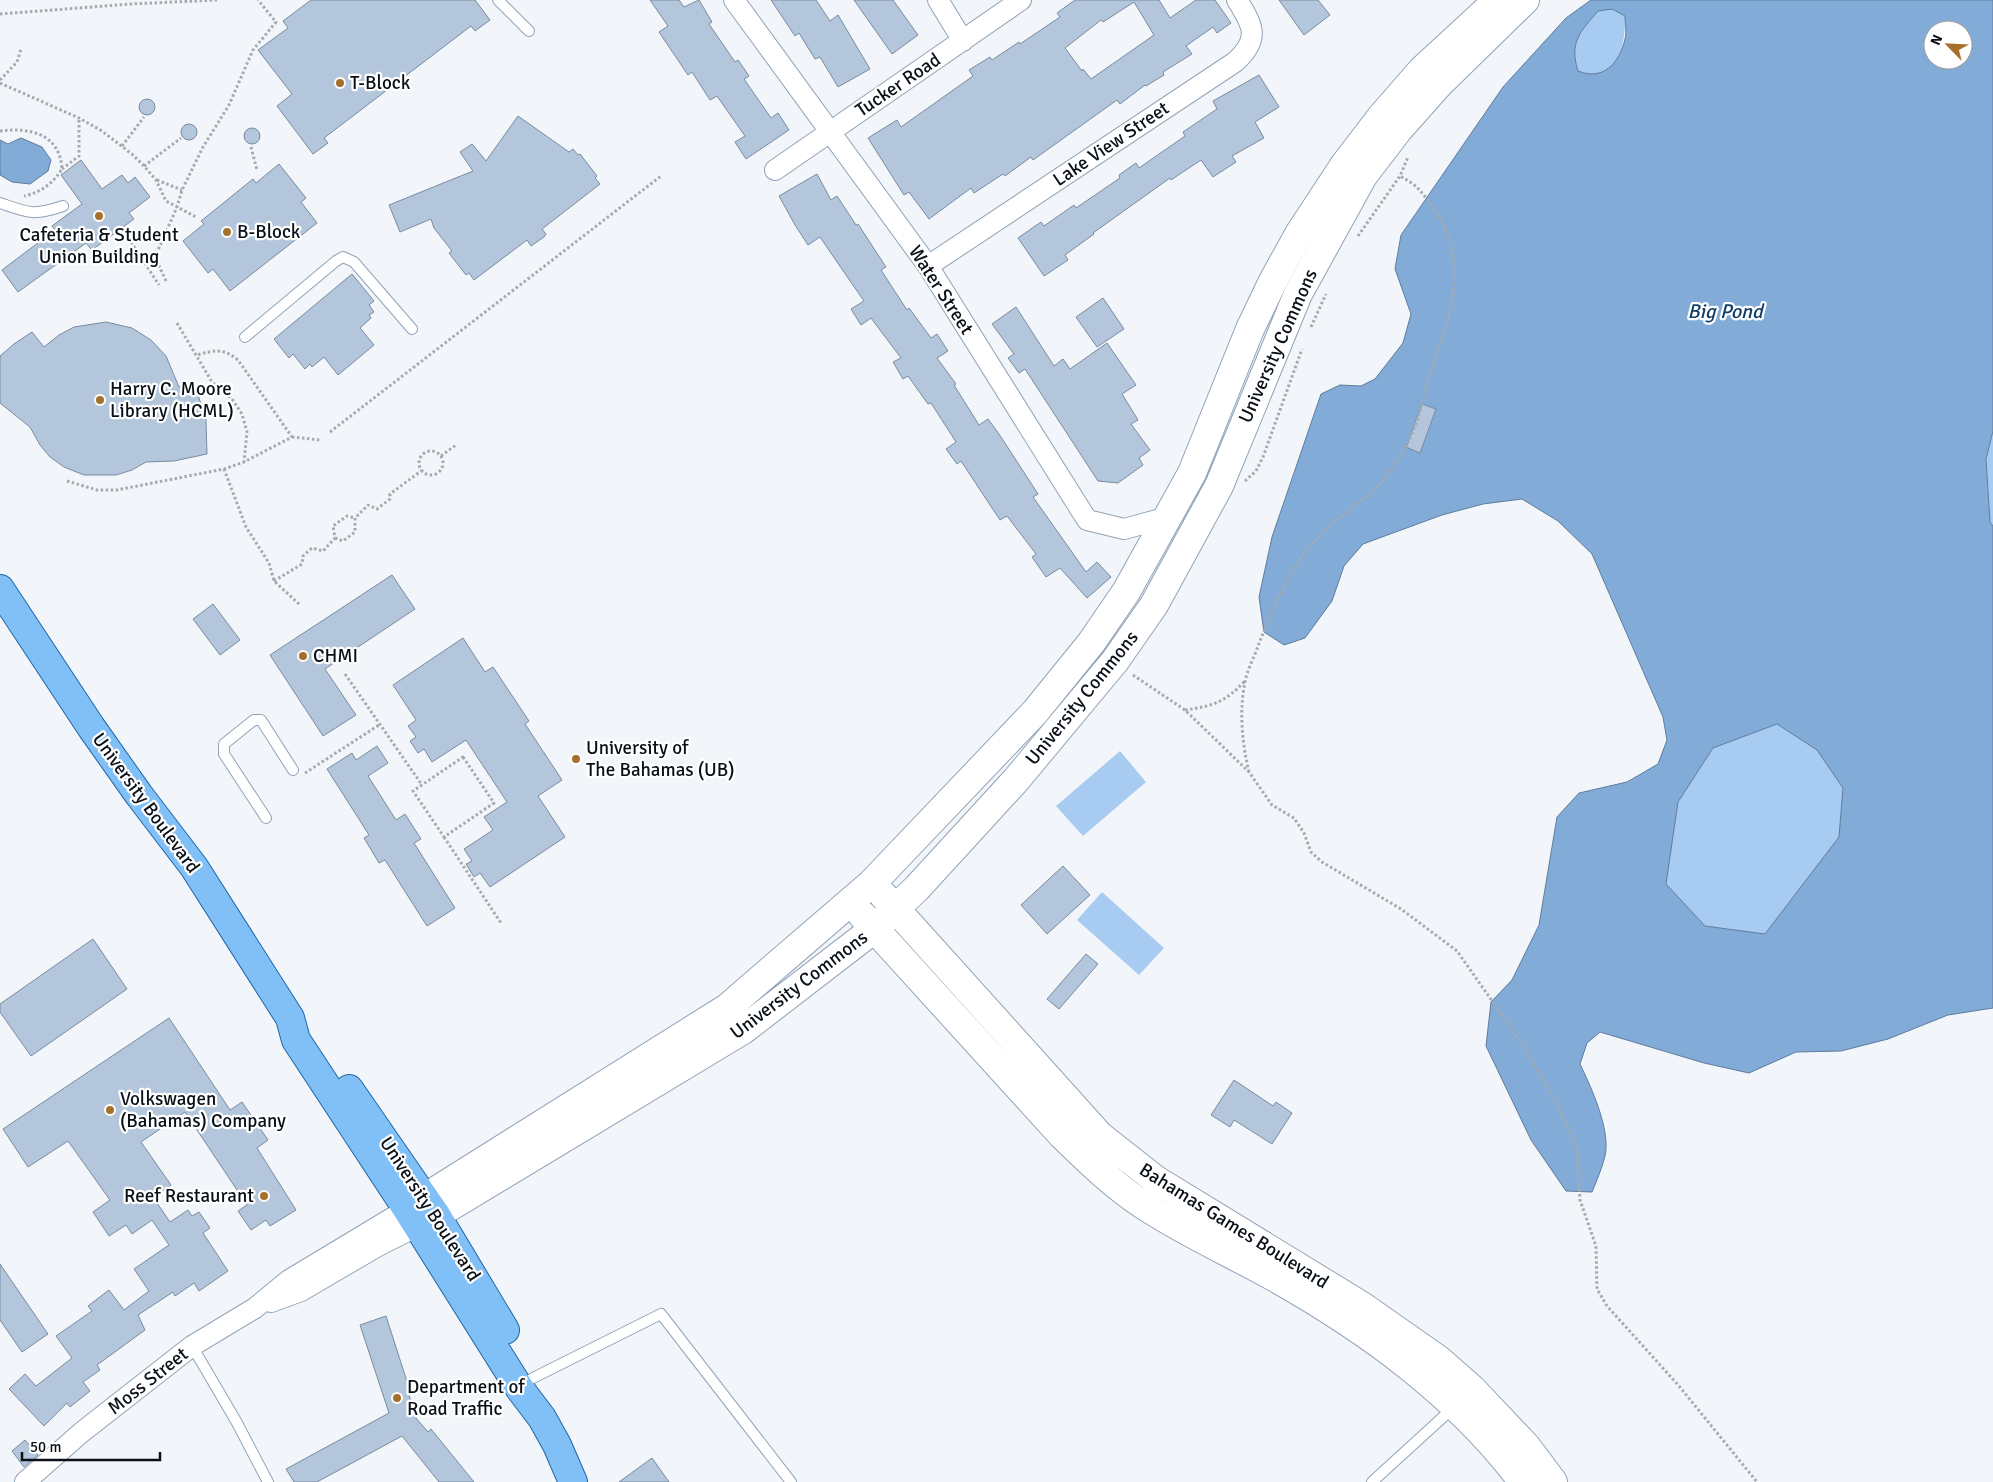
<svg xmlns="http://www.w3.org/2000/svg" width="1993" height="1482" viewBox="0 0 1993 1482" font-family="Signika,sans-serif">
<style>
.green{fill:#a8cbf1}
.water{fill:#82abd7;stroke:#5e7c9d;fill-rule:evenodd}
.building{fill:#b3c6db;stroke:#798b9f;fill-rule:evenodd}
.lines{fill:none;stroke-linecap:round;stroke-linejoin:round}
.lane-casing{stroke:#91a3b7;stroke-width:12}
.street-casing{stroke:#91a3b7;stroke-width:22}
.secondary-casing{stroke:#91a3b7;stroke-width:30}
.primary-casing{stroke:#2066a5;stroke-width:30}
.path{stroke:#a5aaaf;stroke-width:3;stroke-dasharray:2.5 2.5;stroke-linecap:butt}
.lane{stroke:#fff;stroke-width:10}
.street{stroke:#fff;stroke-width:20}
.secondary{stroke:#fff;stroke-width:28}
.primary{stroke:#81bff7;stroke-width:28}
.poi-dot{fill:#a57029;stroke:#fff;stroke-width:2}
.labels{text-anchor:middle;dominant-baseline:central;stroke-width:4.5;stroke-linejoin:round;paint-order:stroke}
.poi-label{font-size:19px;fill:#091017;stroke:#fff;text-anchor:start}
.street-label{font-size:19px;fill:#091017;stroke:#fff}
.water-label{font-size:20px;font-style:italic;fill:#113e68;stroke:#fff}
</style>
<rect width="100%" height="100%" fill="#f2f6fa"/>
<path class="green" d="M1612 9 1625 16C1626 46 1617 86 1577 71 1569 42 1580 32 1598 11Z
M1993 431V526L1990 522 1986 459Z
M1777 724 1817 750 1843 788 1840 837 1765 934 1705 926 1666 884 1678 802 1713 748Z
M1120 751 1146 782 1083 836 1056 806Z
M1102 892 1164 948 1139 975 1077 920Z"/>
<path class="water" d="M1591 0H1993V431L1986 459 1990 522 1993 526V1008L1948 1015 1888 1039 1841 1051 1796 1052 1749 1073 1704 1063 1600 1032 1587 1043 1580 1064C1591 1087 1611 1130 1605 1156 1602 1168 1597 1180 1592 1192L1566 1191 1531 1140 1486 1046 1491 1002 1512 980 1539 925 1557 817 1579 793 1627 782 1658 764 1667 740 1663 717 1592 554 1558 521 1522 499 1483 504 1442 515 1363 544 1344 566 1332 601 1305 638 1284 645 1264 632 1259 597 1272 537 1321 394 1340 385 1361 386 1375 379 1403 343 1411 314 1395 269 1401 235 1503 87 1566 18ZM1612 9 1625 16C1625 23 1627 32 1625 39 1619 64 1603 81 1578 71 1569 42 1580 32 1598 11ZM1933 30H1963V60H1933ZM1777 724 1817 750 1843 788 1839 837 1765 934 1705 926 1666 884 1678 802 1713 748Z
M21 138 42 147 51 160 48 171 30 184 12 182 0 175V140L8 144Z"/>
<path class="building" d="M311 0H475L490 20 475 31 471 26 324 138 328 143 313 154 277 106 292 94 258 50 288 28 283 21Z
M650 0H679L684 7 699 0 712 22 709 24 735 62 738 60 749 76 744 79 771 118 778 113 789 130 746 159 735 142 745 136 717 96 710 100 692 72 688 75 659 32 668 26Z
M771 0H816L830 21 838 15 870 69 838 87 820 57 815 59 799 33 795 36Z
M854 0H893L918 35 892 54Z
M1075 0H1159L1170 18 1196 0H1215L1231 23 1217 33 1213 27 1186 46 1192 54 1163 72 1164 75 1146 86 1145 85 1120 104 1117 100 1033 160 1031 157 1005 176 1003 174 974 193 971 188 929 219 909 192 904 195 868 138 897 120 901 127 973 76 969 70 990 57 992 60 1019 42 1020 44 1060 17 1057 13ZM1134 2 1154 35 1091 79 1083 69 1082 71 1065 48 1101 20 1103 22Z
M1279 0H1318L1330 15 1304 35Z
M1259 75 1279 107 1255 122 1264 138 1232 156 1236 162 1213 177 1201 160 1171 180 1170 178 1093 233 1094 234 1065 255 1068 260 1044 276 1018 238 1041 222 1044 226 1074 205 1076 208 1120 178 1119 175 1136 163 1139 168 1185 136 1183 132 1217 109 1213 101Z
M139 107a8 8 0 1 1 16 0a8 8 0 1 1-16 0Z
M518 116 569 152 573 149 578 155 580 154 597 176 595 178 600 184 542 229 546 234 544 237 531 246 527 240 474 280 469 273 466 275 449 253 452 251 434 228 431 219 400 232 389 205 473 171 460 152 472 144 486 161Z
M181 132a8 8 0 1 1 16 0a8 8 0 1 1-16 0Z
M244 136a8 8 0 1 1 16 0a8 8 0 1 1-16 0Z
M81 160 102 189 122 175 128 183 135 177 150 197 129 213 134 219 92 250 86 243 18 292 2 270 55 230 52 226 82 204 61 175Z
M279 164 306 198 301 202 317 223 230 291 213 269 208 273 183 241 204 224 201 221 253 179 256 183Z
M817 174 831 200 837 196 856 225 858 224 886 267 881 270 907 310 909 308 931 338 937 334 948 351 937 358 956 384 954 385 979 425 988 419 999 434 1038 494 1033 497 1086 572 1097 562 1111 577 1087 598 1060 568 1046 577 1032 557 1036 554 1007 516 1000 520 961 461 957 464 946 449 956 442 931 403 928 404 908 376 903 379 893 362 901 358 871 318 861 325 851 309 864 301 837 262 820 237 808 245 795 225 779 196Z
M352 274 374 301 369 305 374 312 369 315 371 318 360 328 374 345 338 375 324 357 312 367 310 364 305 369 293 354 289 358 274 339Z
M1103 298 1124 329 1097 347 1076 317Z
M1016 307 1054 366 1063 359 1070 369 1107 343 1136 385 1122 394 1138 420 1131 424 1150 450 1139 458 1143 465 1118 483 1098 481 1025 369 1019 373 1008 358 1014 354 992 324Z
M106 322 132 328 151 340 166 356 179 387 194 382 206 420 207 454 174 461 146 462 132 470 116 475H84L64 467 50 457 40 445 30 427 0 403V356L14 344 32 332 44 347 59 335 74 327Z
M1422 404 1436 409 1420 453 1406 447Z
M392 575 415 609 325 669 356 715 323 736 270 655Z
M213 604 240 640 220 655 193 619Z
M463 638 485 672 493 667 529 721 525 724 562 780 538 796 565 837 490 887 480 873 474 877 466 864 472 861 464 849 493 830 484 817 507 802 466 740 432 762 424 749 418 753 410 741 416 737 408 726 416 720 393 685Z
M377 746 388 763 368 776 396 820 405 814 421 839 414 843 455 908 427 926 385 860 379 863 364 838 369 835 327 769 352 753 356 760Z
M1063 866 1090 895 1047 934 1021 905Z
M93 939 127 989 31 1056 0 1012V1004Z
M1086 954 1098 964 1059 1009 1047 999Z
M169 1018 230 1110 242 1102 268 1140 257 1148 296 1210 270 1226 266 1220 251 1230 238 1211 247 1205 185 1112 141 1142 171 1185 153 1197 170 1222 188 1210 192 1216 199 1212 210 1228 203 1233 228 1271 199 1291 194 1283 175 1296 173 1292 138 1315 145 1330 97 1365 100 1370 83 1382 90 1391 70 1407 67 1403 44 1426 9 1389 25 1374 36 1386 72 1358 56 1336 92 1311 88 1306 109 1290 124 1310 149 1291 134 1269 169 1245 152 1220 132 1234 126 1225 109 1236 93 1212 110 1200 68 1141 28 1167 3 1129Z
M1234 1080 1273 1106 1276 1102 1292 1113 1272 1144 1234 1120 1230 1127 1211 1115Z
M0 1264 48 1334 22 1352 0 1320Z
M386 1316 411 1394 409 1395 416 1418 428 1432 431 1429 474 1482H439L402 1436 317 1482H294L286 1469 389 1413 360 1325Z
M25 1440 38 1455 24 1467 12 1451Z
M652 1458 669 1482H619Z"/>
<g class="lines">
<defs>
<path id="lane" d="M498 0 529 31
M0 203C29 213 33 216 63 206
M245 337 336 261 343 257 354 262 412 329
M266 818 224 754V744L254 720H261L293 770
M192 1346 236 1421 268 1482
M531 1379 661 1314 791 1482
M1372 1482 1453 1408"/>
<path id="street" d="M734 0 928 266 1087 520 1124 529 1168 517
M938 0 963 41
M775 170 1021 0
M928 266 1235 62C1261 39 1253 25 1237 0
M271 1302 301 1291 378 1246 418 1226
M25 1482 82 1432 192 1346 255 1308 289 1280 407 1209"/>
<path id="secondary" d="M883 895 1100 1136 1156 1180 1362 1306 1439 1360 1472 1389 1526 1446 1553 1482
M862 915 1062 1135C1088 1160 1114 1186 1145 1206 1186 1233 1231 1253 1274 1277 1368 1330 1458 1395 1523 1482
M407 1209 727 1008 872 883 1035 712 1091 643 1126 592 1192 473 1250 329 1273 281 1299 234 1345 164 1381 117 1422 70 1498 0
M418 1226 743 1030 874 929 917 888 1016 780 1115 661 1154 605 1219 486 1298 294 1363 176 1399 129 1439 84 1525 0"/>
<path id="primary" d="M0 589 91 727 139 795 194 867 290 1018 296 1040 407 1209 520 1389 542 1418 557 1445 573 1482
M349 1089 436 1215 505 1330"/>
</defs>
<use href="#lane" class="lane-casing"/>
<use href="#street" class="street-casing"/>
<use href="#secondary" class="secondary-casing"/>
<use href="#primary" class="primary-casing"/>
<path class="path" d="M0 14 131 4 217 0
M0 80 17 62 21 49
M0 83 79 118 102 131 133 155 144 166 156 180 166 201 196 217
M0 131C30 127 60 134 62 169 53 183 42 192 24 196
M122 146 144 117
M251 147 257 170
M144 166 181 138
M62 169 79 156V118
M157 180 182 190
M1358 236 1400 176 1408 157
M131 242 159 285
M166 281 155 257 177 207 182 190 203 147 229 105 253 50 276 22 258 0
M177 323 212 382 232 399 242 414 247 432 244 462
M1311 327 1326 294
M330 432 661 176
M292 437 320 440
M419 463a12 12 0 1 1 24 0a12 12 0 1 1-24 0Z
M441 456 456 445
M224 469 246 527 269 563 274 581 299 604
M67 481 97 490H117L224 469 244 462 292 437 238 360C224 348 214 350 197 355
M1245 481 1256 471 1263 457 1302 349
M335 538 343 541 355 532V518L368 505 377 509 390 499V494L421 471
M274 581 302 564 303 556 312 548 323 551 335 538 333 526 347 516 355 518
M345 674 422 785
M1133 675 1185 710 1249 772 1272 805 1294 818 1304 833 1311 852 1322 862 1401 909 1457 951 1521 1042 1556 1102 1577 1148 1580 1200 1596 1246 1597 1289 1607 1306 1679 1386 1757 1482
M1185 710C1214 706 1225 702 1245 681
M463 757 494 803 444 837 413 791Z
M1249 772C1242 743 1239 711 1245 682 1247 670 1254 658 1258 646 1273 608 1289 569 1317 538 1333 521 1352 509 1369 494 1383 483 1394 465 1404 450 1417 428 1423 399 1430 375 1449 315 1473 264 1432 206 1421 191 1417 185 1400 176
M305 773 379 725
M444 837 501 923"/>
<use href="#lane" class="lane"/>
<use href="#street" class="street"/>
<use href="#secondary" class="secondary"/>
<use href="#primary" class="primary"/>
</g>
<g class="poi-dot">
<circle cx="340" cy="83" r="5"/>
<circle cx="99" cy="216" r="5"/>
<circle cx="227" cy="232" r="5"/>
<circle cx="100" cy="400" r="5"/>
<circle cx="303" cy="656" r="5"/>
<circle cx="576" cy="759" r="5"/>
<circle cx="110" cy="1110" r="5"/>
<circle cx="264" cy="1196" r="5"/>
<circle cx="397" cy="1398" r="5"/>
</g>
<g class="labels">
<g class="poi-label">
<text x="350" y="83">T-Block</text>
<text x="237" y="232">B-Block</text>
<text x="99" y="235" text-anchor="middle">Cafeteria &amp; Student<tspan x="99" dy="22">Union Building</tspan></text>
<text x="110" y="389">Harry C. Moore<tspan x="110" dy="22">Library (HCML)</tspan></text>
<text x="313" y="656">CHMI</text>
<text x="586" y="748">University of<tspan x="586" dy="22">The Bahamas (UB)</tspan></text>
<text x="120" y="1099">Volkswagen<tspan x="120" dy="22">(Bahamas) Company</tspan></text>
<text x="254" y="1196" text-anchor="end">Reef Restaurant</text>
<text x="407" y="1387">Department of<tspan x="407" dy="22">Road Traffic</tspan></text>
</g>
<g class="street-label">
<text transform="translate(898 85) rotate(-34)">Tucker Road</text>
<text transform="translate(1111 144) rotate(-34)">Lake View Street</text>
<text transform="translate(941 290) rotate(57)">Water Street</text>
<text transform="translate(1278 346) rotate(-66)">University Commons</text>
<text transform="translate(1082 698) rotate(-51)">University Commons</text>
<text transform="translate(146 803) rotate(54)">University Boulevard</text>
<text transform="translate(799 985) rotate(-37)">University Commons</text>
<text transform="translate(430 1209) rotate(57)">University Boulevard</text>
<text transform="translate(1234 1226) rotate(32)">Bahamas Games Boulevard</text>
<text transform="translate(148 1381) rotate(-38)">Moss Street</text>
</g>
<g class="water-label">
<text x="1725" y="311">Big Pond</text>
</g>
</g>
<g transform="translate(1948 45) rotate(294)"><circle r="24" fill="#ffffff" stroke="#9d9fa2"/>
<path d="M0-4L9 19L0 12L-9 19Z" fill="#a57029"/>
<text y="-8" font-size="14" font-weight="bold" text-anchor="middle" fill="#091017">N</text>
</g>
<path d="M22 1452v8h138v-8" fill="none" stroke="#091017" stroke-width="2.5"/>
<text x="30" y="1452" font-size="15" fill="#091017" stroke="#ffffff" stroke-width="4" paint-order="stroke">50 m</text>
</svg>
